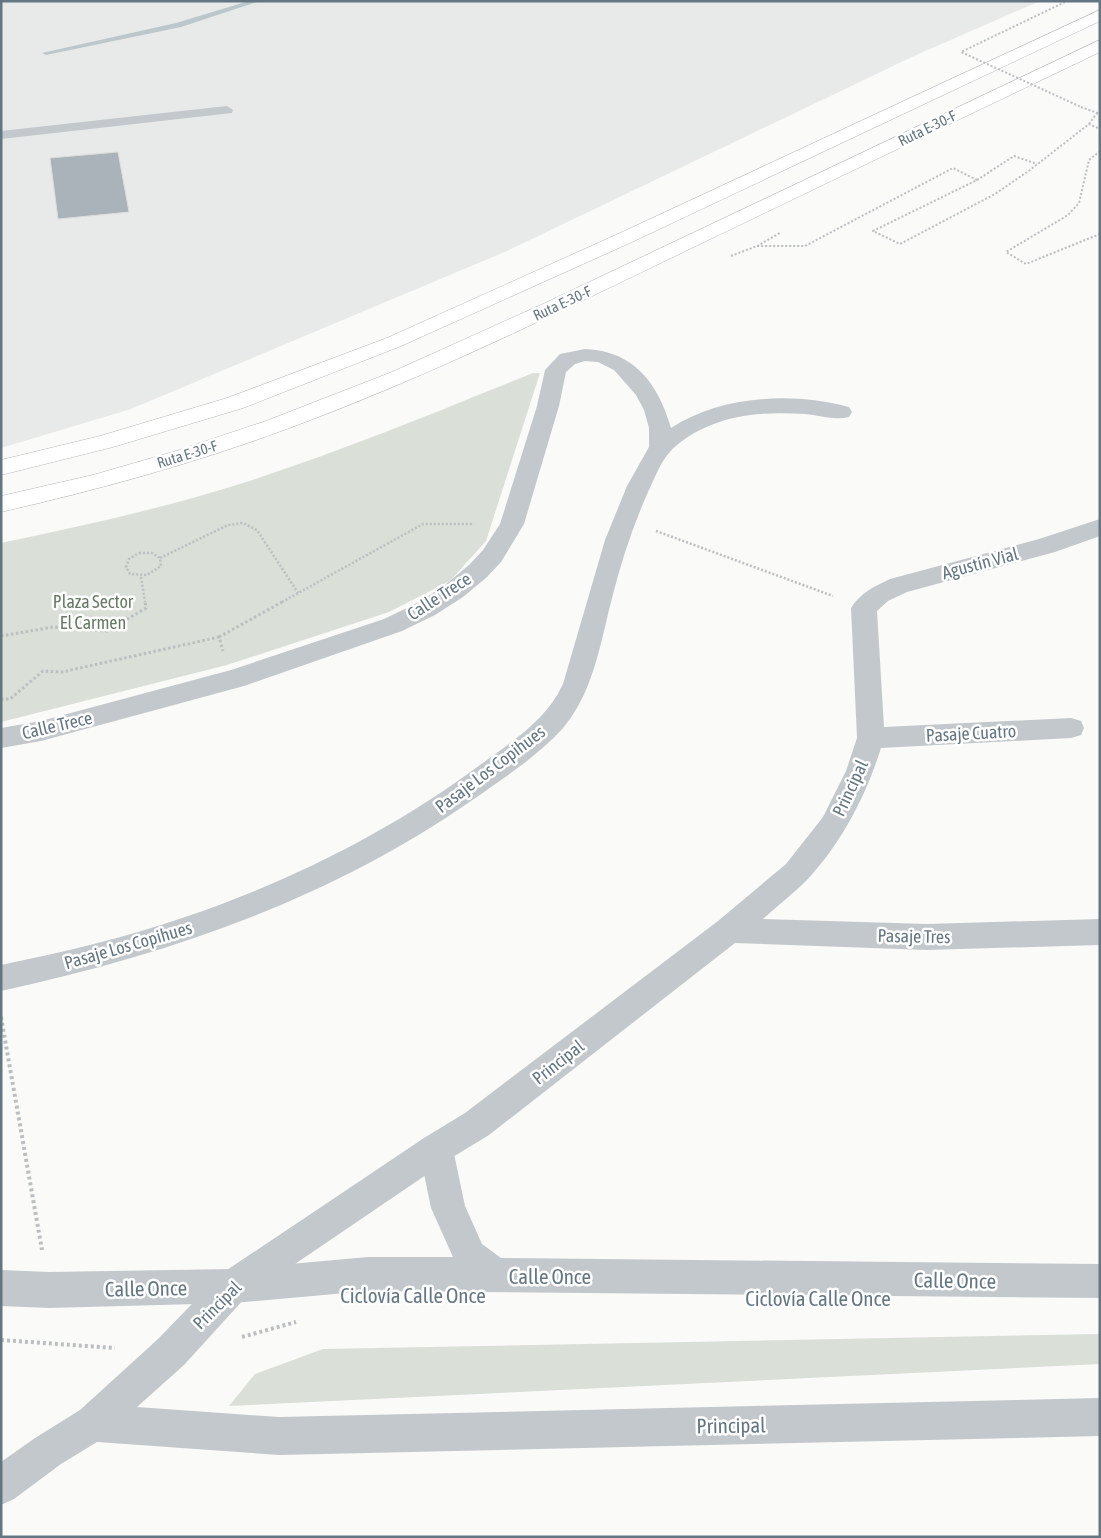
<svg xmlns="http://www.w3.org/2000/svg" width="1101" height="1538" viewBox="0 0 1101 1538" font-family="'Asap Condensed',sans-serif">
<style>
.built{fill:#e8e9e9}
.green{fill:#dadfd7}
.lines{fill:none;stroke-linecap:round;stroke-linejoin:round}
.stream{fill:#bbc7cb;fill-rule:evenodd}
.building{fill:#aab3b9;stroke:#dcdcda}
.trunk-casing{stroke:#b4b9bd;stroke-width:1}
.path-far3{stroke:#bbbfc2;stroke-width:2;stroke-dasharray:2 2;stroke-linecap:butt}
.path-far2{stroke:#bbbfc2;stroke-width:2.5;stroke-dasharray:2 2;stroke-linecap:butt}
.path-far1{stroke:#bbbfc2;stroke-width:3;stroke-dasharray:2.5 2.5;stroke-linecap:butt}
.path{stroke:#bbbfc2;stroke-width:4;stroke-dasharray:3 3;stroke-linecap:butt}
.service{fill:#c3c8cc;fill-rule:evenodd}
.minor{fill:#c3c8cc;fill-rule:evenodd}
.tertiary{fill:#c3c8cc;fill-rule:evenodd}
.trunk{fill:#fff;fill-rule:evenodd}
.path-bridge{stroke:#bbbfc2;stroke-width:2;stroke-dasharray:2 2;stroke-linecap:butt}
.labels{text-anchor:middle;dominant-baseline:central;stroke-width:5;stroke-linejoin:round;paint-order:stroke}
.far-street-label{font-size:15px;fill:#657683;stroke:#fff}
.street-label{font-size:18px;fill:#657683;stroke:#fff}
.park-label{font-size:18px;fill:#687a64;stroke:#fff}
.near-street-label{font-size:21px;fill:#657683;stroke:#fff}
</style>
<rect width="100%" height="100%" fill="#fafaf8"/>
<path class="built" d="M1 1H1040L914 56 507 251 131 409 1 448Z"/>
<path class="green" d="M533 373H540L486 541 450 581 389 612 227 665 1 722V543C83 526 164 508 243 483 342 451 437 412 533 373Z
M1100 1334V1364L229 1406 255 1374 323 1349Z"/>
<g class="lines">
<path class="stream" d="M249 1H260L181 27 46 55 42 53 176 23Z"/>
</g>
<path class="building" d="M118 152 129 212 58 219 50 158Z"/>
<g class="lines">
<defs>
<path id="trunk" d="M1100 10V21L632 242 401 346 243 408 113 447 1 475V460L100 436 227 398 387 338 618 234Z
M1100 40V52C966 116 833 180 700 244 563 310 426 378 284 430 192 464 97 490 1 512V496L93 475 176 451 266 421 392 372 543 304Z"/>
</defs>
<use href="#trunk" class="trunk-casing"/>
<path class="path-far3" d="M1081 107 1100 114
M1089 124 1097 113
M1100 151 1089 160 1079 203 1068 215 1006 252 1026 264 1100 234
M977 180 1014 156 1037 164
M757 246 780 233
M731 256 757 246H805L953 168 977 180 873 231 900 244 995 194 1030 170 1089 124 1100 129"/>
<path class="path-far2" d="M656 531 833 596
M139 553H152L160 558 161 566 147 575 130 574 126 567 129 559Z
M160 558 228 525 243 523 257 530 298 593
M141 577 145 602
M282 602 423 524H474"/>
<path class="path-far1" d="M1 636 53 627 107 631 146 608 145 601
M219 637 284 601
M1 699H10L43 671 62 672 219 637 223 651"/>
<path class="path" d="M1 1017 42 1250
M242 1337 296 1322
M1 1340 115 1348"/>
<path class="service" d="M227 106 233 110 232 113 1 139V131Z"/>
<path class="minor" d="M585 349C634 351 658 383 671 428 721 395 793 392 849 407L852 412 849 417C835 421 819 415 805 414 773 412 740 413 711 425 696 431 679 441 669 453 660 463 654 480 648 492 633 526 621 562 612 598 600 644 594 691 563 728 537 757 502 779 471 801 328 900 170 954 1 991V965C63 952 125 938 185 917 289 882 391 831 480 765 511 742 546 721 563 684L605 540 627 486 649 447V428L644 410 636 395 614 370 598 362 585 361 575 364 566 372 559 406 524 524 501 562 487 577 463 597 435 615 402 631 244 686 41 741 1 748V728L41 721 231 670 384 619 417 603 445 585 469 565 483 550 500 524 537 406 545 370 560 354Z
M1100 519V536L1055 552 907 592 888 601 877 611 884 727 1071 718 1081 721 1084 728 1081 735 1071 738 881 748C866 796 841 844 806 881 793 894 777 906 763 919L927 924 1100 919V945L927 950 735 943 489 1135 448 1160 245 1298 184 1365 137 1407 279 1417 1100 1398V1436L279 1455 97 1442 61 1464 14 1499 1 1505V1462L35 1438 80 1410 158 1339 221 1274 424 1138 465 1113 718 921 786 864 823 817 846 771 857 738 851 608C860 593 875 586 890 579L1039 539Z"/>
<path class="tertiary" d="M436 1133 448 1138 453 1149 465 1206 482 1244 501 1258 1100 1264V1298L368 1291 233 1303 49 1308 1 1306V1270L49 1272 233 1269 368 1257H453L431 1208 419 1149 424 1138Z"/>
<use href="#trunk" class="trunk"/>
<path class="path-bridge" d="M1065 2 961 52 1081 107"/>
</g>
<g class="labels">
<g class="far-street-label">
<text transform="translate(927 128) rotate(-26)">Ruta E-30-F</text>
<text transform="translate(562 303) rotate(-25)">Ruta E-30-F</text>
<text transform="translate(187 454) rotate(-17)">Ruta E-30-F</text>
</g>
<g class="street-label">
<text transform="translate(980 563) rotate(-15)">Agustín Vial</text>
<text transform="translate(439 596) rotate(-33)">Calle Trece</text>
<text transform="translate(57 725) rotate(-13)">Calle Trece</text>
<text transform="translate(971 733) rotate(-3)">Pasaje Cuatro</text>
<text transform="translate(490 769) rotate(-37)">Pasaje Los Copihues</text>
<text transform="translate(850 788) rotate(-65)">Principal</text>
<text transform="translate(914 936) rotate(1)">Pasaje Tres</text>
<text transform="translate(128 945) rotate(-16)">Pasaje Los Copihues</text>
<text transform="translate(558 1062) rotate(-38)">Principal</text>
<text transform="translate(217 1305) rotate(-45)">Principal</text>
</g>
<g class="park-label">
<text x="93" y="601">Plaza Sector<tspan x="93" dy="21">El Carmen</tspan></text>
</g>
<g class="near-street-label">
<text x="550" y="1276">Calle Once</text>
<text transform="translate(955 1280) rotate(1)">Calle Once</text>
<text transform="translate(146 1288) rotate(-1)">Calle Once</text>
<text x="413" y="1295">Ciclovía Calle Once</text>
<text x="818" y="1298">Ciclovía Calle Once</text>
<text transform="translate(731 1425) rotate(-1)">Principal</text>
</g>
</g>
<rect width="1101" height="1538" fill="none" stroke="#657683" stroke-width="5"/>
</svg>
